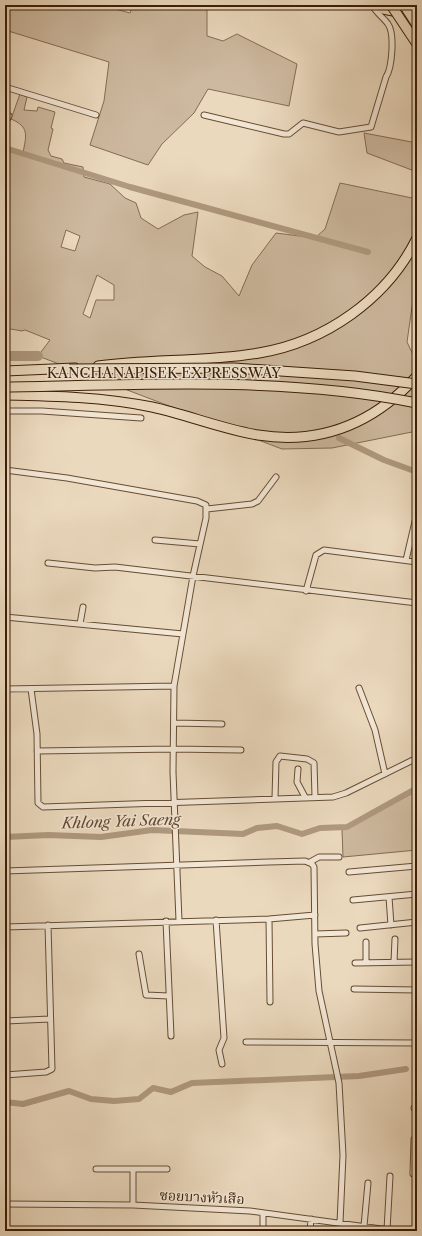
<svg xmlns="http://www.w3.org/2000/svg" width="422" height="1236" viewBox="0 0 422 1236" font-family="'Libre Caslon Text','Noto Serif Thai',serif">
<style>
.green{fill:#cdb99f;stroke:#846c52;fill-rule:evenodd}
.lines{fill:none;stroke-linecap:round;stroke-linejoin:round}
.canal{stroke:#af997f;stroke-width:6}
.river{stroke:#af997f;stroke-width:10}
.street-casing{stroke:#674d33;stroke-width:7}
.highway-casing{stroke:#3b1e05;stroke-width:11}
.street{stroke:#f2e6d5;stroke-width:5}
.highway{stroke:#ebd9be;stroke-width:9}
.highway-bridge-casing{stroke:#3b1e05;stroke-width:11;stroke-linecap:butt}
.highway-bridge{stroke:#ebd9be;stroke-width:9}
.labels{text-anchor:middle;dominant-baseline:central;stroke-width:3;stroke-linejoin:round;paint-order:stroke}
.street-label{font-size:14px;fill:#3b1e05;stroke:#f2e6d5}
.water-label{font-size:15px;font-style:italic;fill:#644930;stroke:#f2e6d5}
</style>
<rect width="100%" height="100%" fill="#ebd9be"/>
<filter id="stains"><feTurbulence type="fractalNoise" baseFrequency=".005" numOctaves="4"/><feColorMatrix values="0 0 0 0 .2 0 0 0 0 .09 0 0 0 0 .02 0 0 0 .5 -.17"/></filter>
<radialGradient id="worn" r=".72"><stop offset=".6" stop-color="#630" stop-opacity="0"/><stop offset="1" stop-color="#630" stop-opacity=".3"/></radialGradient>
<path class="green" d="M5 5H101L130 13 133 5H205L207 8V36L223 41 237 34 297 64 289 106 208 89 194 113 162 144 148 165 90 145 104 101 109 62 5 30Z
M20 94 27 97 24 110 37 111 38 107 55 112 51 128 53 129 48 150 51 156 62 159 64 163 83 167 84 177 110 184 125 198 136 203 141 218 158 229 184 215 198 212 192 256 205 267 222 276 239 296 252 265 276 233 315 238 325 229 340 183 417 199V287L413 300 407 342 417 363V431L332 448 282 449 38 356 50 340 25 330 22 331 5 328V149L23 153C26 136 30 127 11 119ZM66 230 80 236 75 251 61 247ZM97 275 114 285V300H96L90 318 83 314Z
M364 133 417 143V172L367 153Z
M417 791V850L343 857 342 830Z"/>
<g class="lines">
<path class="canal" d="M5 148 130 187 368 252
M339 438 384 460 417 472
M5 837 48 835 101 837 152 830 243 834 257 828 277 826 302 834 320 828 347 827 417 788
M5 1102 23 1104 69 1091 91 1099 114 1101 139 1099 153 1088 171 1092 192 1083 359 1076 406 1069"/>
<path class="river" d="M5 356H38"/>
<defs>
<path id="street" d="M5 87 96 115
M5 115 9 116 5 124
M204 115 284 134H289L303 123 339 132 371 127 386 77C392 68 395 34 388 24 384 18 376 13 372 5
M5 411H42L141 418
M5 470 67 478 197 501 206 505V518L193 576 174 686 173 772 179 921
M207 509 252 504 258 501 276 477
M155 540 200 544
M406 560 417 513
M48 563 95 568 115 567 417 603
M306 591 316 555 324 550 417 562
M5 617 183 634
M80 624 83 607
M359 688 375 730 385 774
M5 689 174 686
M31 689 37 734 38 803 43 807 333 797 346 793 417 758
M174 723 222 724
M37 751 173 749 241 750
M298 769 297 782 305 797
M275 798 276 762 280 756 307 759 314 763 315 797
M310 862 319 857H339
M5 871 269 862 305 861 312 864 314 867 315 944 319 991 339 1083 343 1155 340 1223
M349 872 417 866
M389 897 391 925
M353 900 417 894
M269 919 270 1002
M216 920 224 1038 219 1050 222 1064
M166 921 171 1036
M5 927 269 919 315 915
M360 928 417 922
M315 934 346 933
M366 942V963
M139 954 146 995 169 996
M394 962 395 939
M355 963 417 962
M354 989 417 990
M5 1021 50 1019
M246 1042 417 1043
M5 1075 46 1072 52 1069 48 925
M414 1108H417
M96 1169H167
M133 1169V1205
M413 1174 414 1139 417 1137
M5 1204 133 1205 250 1211 396 1231
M364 1226 368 1183
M387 1230 390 1176
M263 1231V1213
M310 1231 311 1219"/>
<path id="highway" d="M378 5 383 9 393 11 402 5
M404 5 417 25
M98 366C151 359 206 362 259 353 325 342 387 299 417 238
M5 371 75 368
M5 395C55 396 103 397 152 407 188 415 222 429 258 435 321 445 374 423 417 376"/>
</defs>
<use href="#street" class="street-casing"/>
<use href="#highway" class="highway-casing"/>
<use href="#street" class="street"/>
<use href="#highway" class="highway"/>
<defs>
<path id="highway-bridge" d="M391 5 417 44
M69 369 234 368 355 376 417 384
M5 387C139 385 286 376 417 403"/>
</defs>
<use href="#highway-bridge" class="highway-bridge-casing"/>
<use href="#highway-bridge" class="highway-bridge"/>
</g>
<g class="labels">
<g class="street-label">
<text x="164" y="373">KANCHANAPISEK EXPRESSWAY</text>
<text transform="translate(202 1197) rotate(3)">ซอยบางหัวเสือ</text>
</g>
<g class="water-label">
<text transform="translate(121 821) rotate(-2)">Khlong Yai Saeng</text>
</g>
</g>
<rect width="422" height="1236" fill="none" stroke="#ebd9be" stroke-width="20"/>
<rect x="6" y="6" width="410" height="1224" fill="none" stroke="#3b1e05" stroke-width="2"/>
<rect x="10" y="10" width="402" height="1216" fill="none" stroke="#3b1e05"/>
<rect width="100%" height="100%" filter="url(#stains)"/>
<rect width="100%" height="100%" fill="url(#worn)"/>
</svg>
